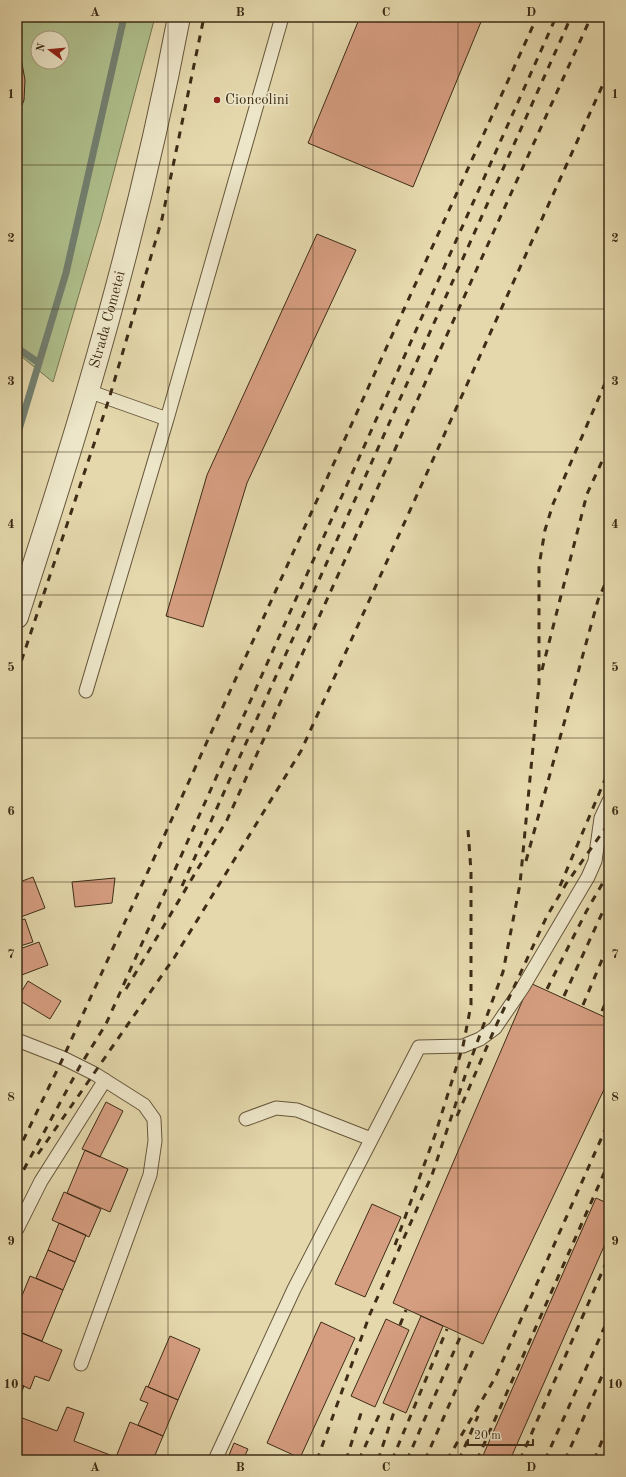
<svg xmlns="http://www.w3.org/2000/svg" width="626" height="1477" viewBox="0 0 626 1477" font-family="'Old Standard TT',serif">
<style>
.green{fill:#afc08d;stroke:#767652;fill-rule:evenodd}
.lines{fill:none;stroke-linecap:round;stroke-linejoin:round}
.stream{stroke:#738172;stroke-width:7}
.building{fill:#d69e81;stroke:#3e2c16}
.service-casing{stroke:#68573c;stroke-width:15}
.tertiary-casing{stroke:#68573c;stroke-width:24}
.service{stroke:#ede6c9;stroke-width:13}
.tertiary{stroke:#ede6c9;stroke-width:22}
.rail{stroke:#3e2c16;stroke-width:3;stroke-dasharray:7 7;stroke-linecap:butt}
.grid{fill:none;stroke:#3e2c16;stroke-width:1;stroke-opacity:0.55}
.poi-dot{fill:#8f2418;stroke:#ede6c9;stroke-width:1.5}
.labels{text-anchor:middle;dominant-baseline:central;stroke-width:3.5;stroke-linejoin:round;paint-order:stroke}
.poi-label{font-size:15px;fill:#3e2c16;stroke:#ede6c9;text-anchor:start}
.street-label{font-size:15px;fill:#3e2c16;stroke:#ede6c9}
.neatline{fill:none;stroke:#3e2c16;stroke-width:1.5}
.grid-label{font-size:13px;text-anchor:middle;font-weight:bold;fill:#3e2c16}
</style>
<rect width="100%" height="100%" fill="#e4d8ac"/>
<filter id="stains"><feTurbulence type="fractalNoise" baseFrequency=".005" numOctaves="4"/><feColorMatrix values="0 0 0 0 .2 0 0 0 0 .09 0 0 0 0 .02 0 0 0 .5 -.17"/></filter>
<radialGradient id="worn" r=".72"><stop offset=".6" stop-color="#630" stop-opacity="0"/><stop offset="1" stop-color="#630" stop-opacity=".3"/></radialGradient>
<path class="green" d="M17 17H155L101 220 53 382 17 353ZM38 38H62V62H38Z"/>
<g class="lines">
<path class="stream" d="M17 348 39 363
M17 436 66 273 124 17"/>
</g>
<path class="building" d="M360 17H483L413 187 308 143Z
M17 51 21 58 25 80 24 100 17 118Z
M317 234 356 250 247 483 203 627 166 616 207 475Z
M33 877 45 908 18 918 17 883Z
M115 878 112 903 75 907 72 882Z
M25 919 33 942 17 947V921Z
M39 942 48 965 19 976 17 970V950Z
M28 981 61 1001 50 1019 17 999Z
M530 983 609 1019V1079L483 1344 393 1303Z
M106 1102 123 1111 100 1157 82 1149Z
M85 1150 128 1169 110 1212 67 1193Z
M64 1192 101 1209 89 1237 52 1220Z
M596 1198 609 1204V1235L510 1460H481Z
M372 1204 401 1217 365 1297 335 1284Z
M59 1223 86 1235 75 1262 48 1250Z
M48 1250 75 1262 63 1290 36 1278Z
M30 1276 63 1290 42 1341 17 1331V1308Z
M421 1316 443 1326 406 1413 383 1403Z
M386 1319 409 1330 375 1407 351 1396Z
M321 1322 355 1338 300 1458 267 1443Z
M17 1331 62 1350 49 1381 35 1376 30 1389 17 1383Z
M170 1336 200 1349 178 1400 148 1387Z
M17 1383 24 1386 17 1403Z
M146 1386 178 1400 163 1436 138 1425 148 1403 140 1400Z
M67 1407 84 1413 74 1441 123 1460H51L41 1455 39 1460H29L17 1455V1416L57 1431Z
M130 1422 163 1436 153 1460H123L116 1457Z
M234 1443 248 1449 243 1460H227Z"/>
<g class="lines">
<defs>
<path id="service" d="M167 419 282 17
M86 691 167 419 88 391
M17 1040 63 1058 95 1074 144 1105 154 1119 155 1141 150 1175 81 1364
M246 1119 276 1108 297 1110 371 1139
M17 1229 41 1181 105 1080
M215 1460 294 1289 419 1047 463 1046 480 1039 495 1028 523 987 588 877 595 861 601 818 609 801"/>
<g id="tertiary">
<path id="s1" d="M17 617C41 542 66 466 88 390 124 267 155 143 179 17"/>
</g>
</defs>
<use href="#service" class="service-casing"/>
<use href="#tertiary" class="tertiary-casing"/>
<use href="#service" class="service"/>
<use href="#tertiary" class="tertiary"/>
<path class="rail" d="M542 670 587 494 609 446
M17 674 109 399 162 219 204 17
M526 861 598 600 609 575
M182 886 571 17
M560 886 609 770
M126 989 227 820 591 17
M547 989 586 912 609 872
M564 996 609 898
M583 1005 609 943
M602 1011 609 995
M457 1116 495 1028 547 916 566 884 609 823
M17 1153 63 1058 537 17
M38 1154 174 958 301 751 609 71
M17 1182 80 1066 106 1024 556 17
M395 1245 435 1135 463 1046 471 1005V871L468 830
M400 1325 406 1310
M317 1460 370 1314 432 1175 467 1070 503 972 520 884 539 684V566L545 530 553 504 609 374
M346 1460 363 1407
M359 1460 380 1413
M378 1460 395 1409
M392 1460 447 1329
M407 1460 461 1335
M425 1460 475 1346
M447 1460 495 1378 609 1121
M459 1460 478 1416
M477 1460 609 1162
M520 1460 609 1256
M545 1460 609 1317
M565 1460 609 1360
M594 1460 609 1424
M608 1460 609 1457"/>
</g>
<path class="grid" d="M168 17V1460M313 17V1460M458 17V1460M17 165H609M17 309H609M17 452H609M17 595H609M17 738H609M17 882H609M17 1025H609M17 1168H609M17 1312H609"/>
<circle class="poi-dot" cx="217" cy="100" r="4"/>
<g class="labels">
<g class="poi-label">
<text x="225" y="100">Cioncolini</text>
</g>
<g class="street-label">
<text stroke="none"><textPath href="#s1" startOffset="311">Strada Cometei</textPath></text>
</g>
</g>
<rect width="626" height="1477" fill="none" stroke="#e4d8ac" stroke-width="44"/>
<g transform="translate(50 50) rotate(286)"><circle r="19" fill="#ede6c9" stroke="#a79c81"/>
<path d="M0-3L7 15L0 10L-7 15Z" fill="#8f2418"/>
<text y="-6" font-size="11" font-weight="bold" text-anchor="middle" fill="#3e2c16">N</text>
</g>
<path d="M468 1439v6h65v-6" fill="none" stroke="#3e2c16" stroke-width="2"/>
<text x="474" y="1439" font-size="12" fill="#3e2c16" stroke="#ede6c9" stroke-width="3" paint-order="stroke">20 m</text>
<rect x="22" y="22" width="582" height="1433" class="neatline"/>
<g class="grid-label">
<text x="95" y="16">A</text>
<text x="240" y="16">B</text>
<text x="386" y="16">C</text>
<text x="531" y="16">D</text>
<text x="11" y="98">1</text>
<text x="615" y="98">1</text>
<text x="11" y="242">2</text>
<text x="615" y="242">2</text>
<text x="11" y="385">3</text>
<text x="615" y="385">3</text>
<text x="11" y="528">4</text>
<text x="615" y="528">4</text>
<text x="11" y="671">5</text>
<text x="615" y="671">5</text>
<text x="11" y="815">6</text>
<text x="615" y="815">6</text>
<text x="11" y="958">7</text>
<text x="615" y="958">7</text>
<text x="11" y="1101">8</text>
<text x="615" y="1101">8</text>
<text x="11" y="1245">9</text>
<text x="615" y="1245">9</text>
<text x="11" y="1388">10</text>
<text x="615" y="1388">10</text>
<text x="95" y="1471">A</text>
<text x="240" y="1471">B</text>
<text x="386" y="1471">C</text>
<text x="531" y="1471">D</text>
</g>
<rect width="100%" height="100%" filter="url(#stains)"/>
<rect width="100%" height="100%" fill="url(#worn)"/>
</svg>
